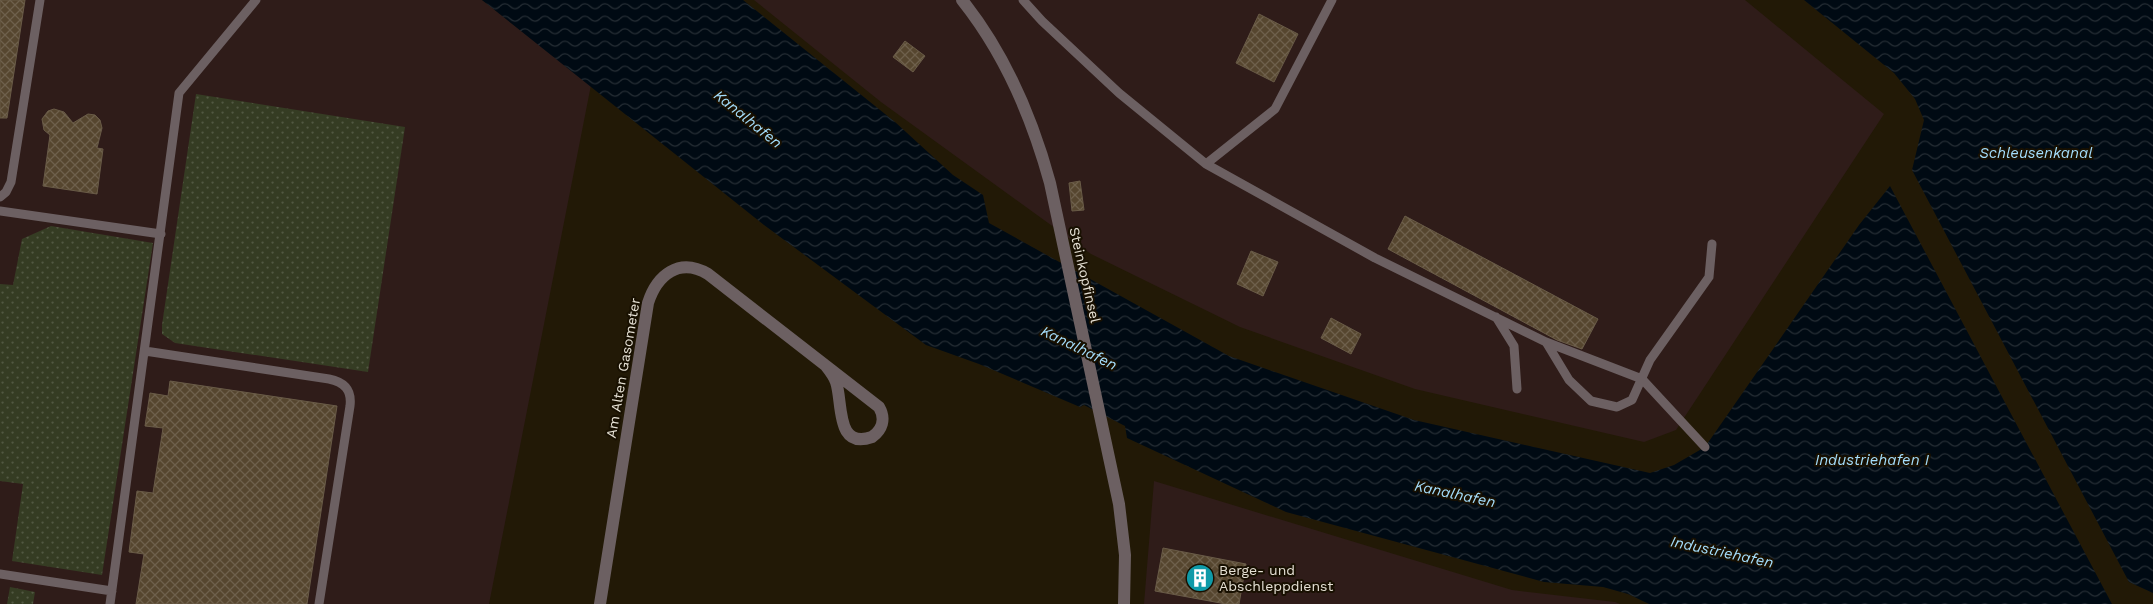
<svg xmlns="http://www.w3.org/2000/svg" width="2153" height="604" viewBox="0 0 2153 604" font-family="'Work Sans',sans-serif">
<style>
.industrial{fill:#2f1c19}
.grass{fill:url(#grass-dots)}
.water{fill:url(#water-waves)}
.building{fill:url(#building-cross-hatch);stroke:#695b47}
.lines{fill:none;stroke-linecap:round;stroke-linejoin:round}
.service{stroke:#6c6062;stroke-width:9}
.minor{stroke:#6c6062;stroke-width:12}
.labels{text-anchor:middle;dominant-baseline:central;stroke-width:4;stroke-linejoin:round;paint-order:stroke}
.street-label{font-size:14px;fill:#e5e0d4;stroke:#181001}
.poi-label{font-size:14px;fill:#e5e0d4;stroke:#181001;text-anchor:start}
.water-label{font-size:15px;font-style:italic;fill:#a4ddfb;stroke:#181001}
</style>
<defs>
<pattern id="grass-dots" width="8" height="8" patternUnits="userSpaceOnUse" patternTransform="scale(1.25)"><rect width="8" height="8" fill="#353c23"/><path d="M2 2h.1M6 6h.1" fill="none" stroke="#525842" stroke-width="1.8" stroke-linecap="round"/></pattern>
<pattern id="water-waves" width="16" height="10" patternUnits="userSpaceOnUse" patternTransform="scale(1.25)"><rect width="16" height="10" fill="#000a13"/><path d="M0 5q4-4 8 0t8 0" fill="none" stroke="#252d34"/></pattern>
<pattern id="building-cross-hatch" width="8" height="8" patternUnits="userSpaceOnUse" patternTransform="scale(1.25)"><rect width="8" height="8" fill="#56462f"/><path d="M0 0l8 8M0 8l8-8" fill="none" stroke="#6e604c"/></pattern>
</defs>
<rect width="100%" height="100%" fill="#221906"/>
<path class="industrial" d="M0 0H482L591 85 489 604H0Z
M754 0H1745L1884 114 1676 430 1644 442 1415 389 1240 327 1091 254 881 102Z
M1154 481 1512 590 1615 602 1620 604H1144Z"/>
<path class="grass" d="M196 94 405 127 368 372 175 343 162 334V325Z
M51 226 153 243 102 575 12 561 23 484 0 481V284L13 285 22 239Z
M10 587 35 592 33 604H7Z"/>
<path class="water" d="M482 0H743L895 122 953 175 983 195 989 223 1229 356 1414 420 1650 473 1674 465 1705 447 1859 225 1890 186 2112 604H1649L1628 594 1603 587 1544 582 1286 512 1127 438 1125 426 1084 405 1080 407 979 364 926 345 764 225Z
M1804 0H2153V593L2129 582 1912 170 1924 120 1915 99 1894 73Z"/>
<path class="building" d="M0 0H25L7 118H0Z
M1259 14 1298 34 1274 82 1236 63Z
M905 41 925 56 913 72 893 57Z
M54 109 64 112 73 123 88 114 95 115 100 120 102 128 97 148 103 149 97 194 43 186 50 135 44 130 42 119 48 111Z
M1080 181 1084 210 1072 211 1069 183Z
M1405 216 1598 319 1582 349 1557 340 1388 249Z
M1251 251 1278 262 1263 296 1237 284Z
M1331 318 1361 334 1351 354 1321 338Z
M170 381 337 406 307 604H136L144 554 129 552 137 491 153 493 163 428 145 426 150 393 168 396Z
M1163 548 1246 564 1239 604H1226L1155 591Z"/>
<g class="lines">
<path class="service" d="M1023 0 1042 21 1119 93 1206 164 1375 258 1546 342 1642 379 1705 447
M1206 164 1275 109 1332 0
M0 197 6 192 11 182 40 0
M0 211 161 234
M1496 317 1514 346 1517 389
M1546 342 1569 380 1591 401 1617 407 1632 400 1650 360 1709 277 1712 244
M145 351 329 379C344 382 352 390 350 406L319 604
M0 574 112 591
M110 604 179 93 256 0"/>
<path class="minor" d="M962 0C1006 55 1032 117 1050 183L1119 504 1125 555 1124 604
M600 604 648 303C657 275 679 257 708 274L879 407C886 419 882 430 872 437 835 450 843 402 836 382 834 376 830 371 826 366"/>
</g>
<defs>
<symbol id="building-disc" viewBox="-11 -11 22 22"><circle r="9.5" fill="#0f9aa8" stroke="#181001"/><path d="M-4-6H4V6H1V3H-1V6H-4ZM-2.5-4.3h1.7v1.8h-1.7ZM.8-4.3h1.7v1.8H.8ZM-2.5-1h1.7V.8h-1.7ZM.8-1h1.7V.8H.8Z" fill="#fff"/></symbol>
</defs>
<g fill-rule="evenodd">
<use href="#building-disc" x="1184" y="562" width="32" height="32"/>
</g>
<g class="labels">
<g class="street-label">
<text transform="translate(1085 275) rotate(77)">Steinkopfinsel</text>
<text transform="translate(623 368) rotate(-80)">Am Alten Gasometer</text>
</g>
<g class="poi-label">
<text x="1219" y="570">Berge- und<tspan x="1219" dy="16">Abschleppdienst</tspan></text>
</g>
<g class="water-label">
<text transform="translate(748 119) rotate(39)">Kanalhafen</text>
<text x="2036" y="153">Schleusenkanal</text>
<text transform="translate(1079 348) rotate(26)">Kanalhafen</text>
<text x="1872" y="460">Industriehafen I</text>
<text transform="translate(1455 494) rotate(12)">Kanalhafen</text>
<text transform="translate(1722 552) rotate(12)">Industriehafen</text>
</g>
</g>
</svg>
